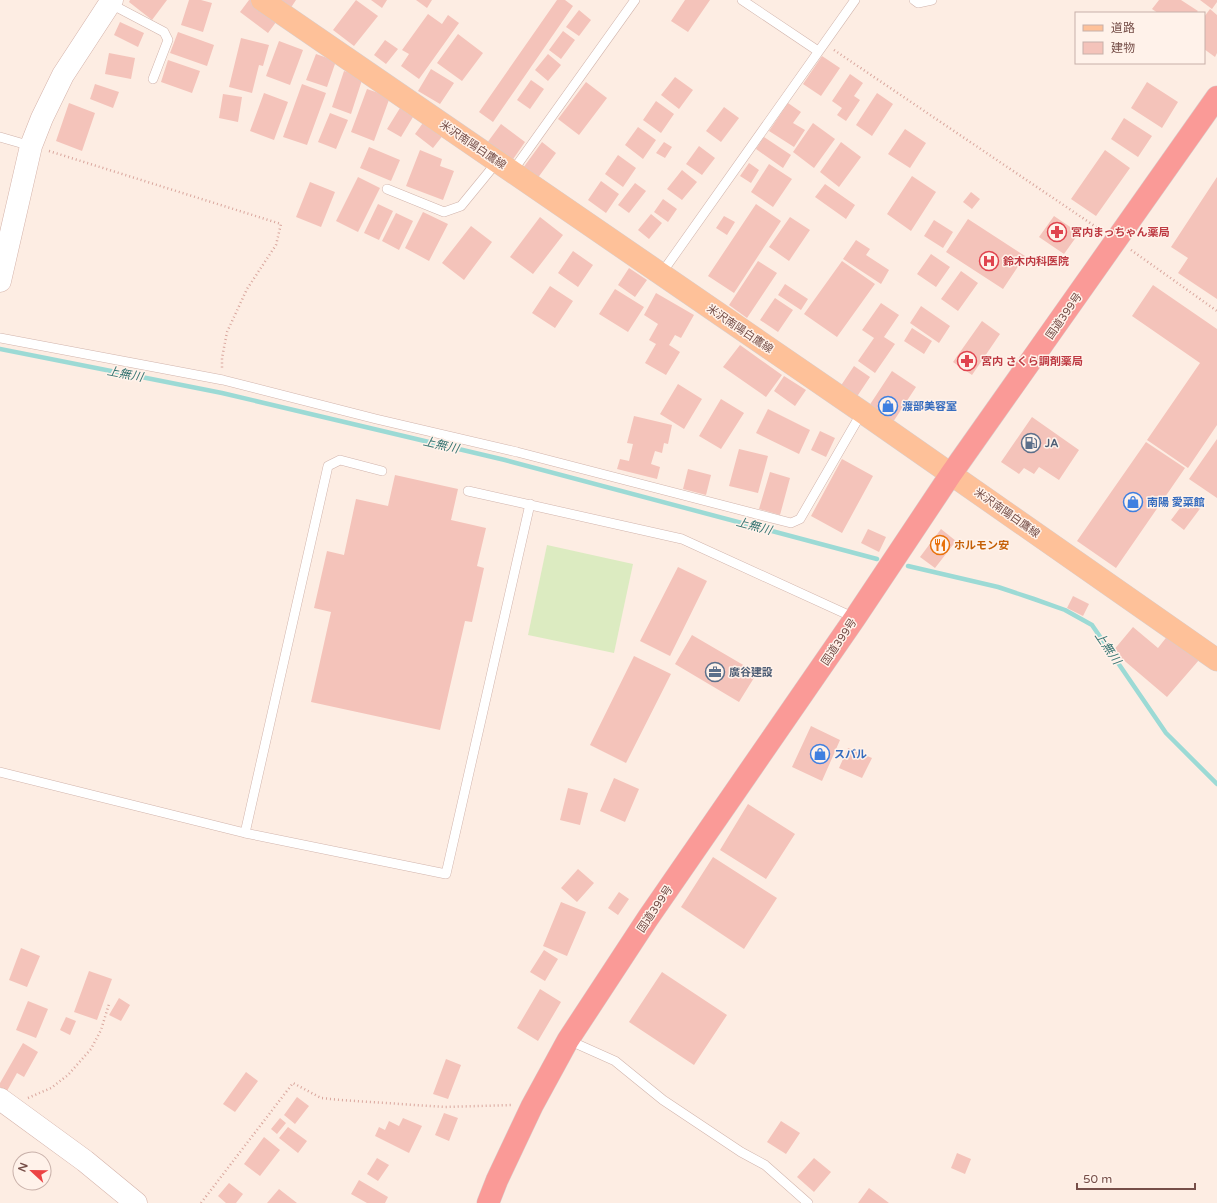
<svg xmlns="http://www.w3.org/2000/svg" width="1217" height="1203" viewBox="0 0 1217 1203" font-family="'Varela Round','Noto Sans JP',sans-serif">
<style>
.pitch{fill:#dcebc1}
.lines{fill:none;stroke-linecap:round;stroke-linejoin:round}
.stream{stroke:#9cdad5;stroke-width:4.5}
.building{fill:#f4c3ba}
.lane-casing{stroke:#d1b4ac;stroke-width:10}
.secondary-casing{stroke:#d4b2a9;stroke-width:23}
.primary-casing{stroke:#d9cdcc;stroke-width:23}
.highway-casing{stroke:#d9cdcc;stroke-width:23}
.path{stroke:#d9a69d;stroke-width:2.5;stroke-dasharray:1 3;stroke-linecap:butt}
.lane{stroke:#fff;stroke-width:9}
.secondary{stroke:#fff;stroke-width:22}
.primary{stroke:#fec199;stroke-width:22}
.highway{stroke:#fa9a97;stroke-width:22}
.labels{text-anchor:middle;dominant-baseline:central;stroke-width:3;stroke-linejoin:round;paint-order:stroke}
.street-label{font-size:11px;fill:#764e48;stroke:#fff2ea}
.health-label{font-size:11px;font-weight:bold;fill:#be3a42;stroke:#fff2ea;text-anchor:start}
.shop-label{font-size:11px;font-weight:bold;fill:#366cbe;stroke:#fff2ea;text-anchor:start}
.service-label{font-size:11px;font-weight:bold;fill:#4e5e75;stroke:#fff2ea;text-anchor:start}
.food-label{font-size:11px;font-weight:bold;fill:#c56008;stroke:#fff2ea;text-anchor:start}
.water-label{font-size:12px;font-style:italic;fill:#387572;stroke:#fff2ea}
</style>
<rect width="100%" height="100%" fill="#fdede3"/>
<path class="pitch" d="M547 545 633 564 614 653 528 635Z"/>
<g class="lines">
<path class="stream" d="M0 349 222 393 505 460 877 559
M908 566 998 587 1034 599 1065 610 1092 625 1166 733 1217 784"/>
</g>
<path class="building" d="M130 0H167L152 20 129 2Z
M189 0H201L212 3 203 32 181 25Z
M249 0H254L279 18 268 33 240 12Z
M277 0H296L290 9Z
M356 0 378 16 354 46 333 30Z
M371 0H387L382 8Z
M416 0H432L427 8Z
M557 0H565L573 6 493 122 479 112Z
M685 0H710L688 32 671 21Z
M1159 0H1181L1198 11 1196 13H1158L1152 9Z
M1200 0H1217V2L1212 9Z
M1210 9 1217 15V53L1215 57 1204 49V17Z
M579 10 591 20 579 36 566 27Z
M428 14 442 24 448 15 459 23 419 79 401 66 409 54 402 50Z
M120 22 144 33 138 47 114 35Z
M563 31 575 40 561 59 549 50Z
M178 32 214 45 207 66 170 53Z
M458 34 483 53 462 81 437 63Z
M241 38 269 45 263 66 259 65 252 93 229 87Z
M385 40 398 49 386 64 374 55Z
M279 41 303 50 290 85 266 76Z
M109 53 135 58 131 79 105 74Z
M316 54 336 61 327 87 306 80Z
M548 54 561 65 548 81 535 70Z
M822 56 840 68 821 96 803 84Z
M168 60 200 71 192 93 161 82Z
M431 69 454 83 440 104 418 91Z
M344 71 363 77 351 114 332 107Z
M850 74 863 83 854 96 860 100 846 121 837 115 842 108 832 101Z
M675 77 693 90 679 109 661 95Z
M531 80 544 89 530 109 517 100Z
M586 82 607 98 579 135 558 119Z
M1147 82 1178 102 1162 128 1131 108Z
M95 84 119 92 113 108 90 99Z
M302 84 326 93 307 145 283 137Z
M367 89 390 97 374 141 351 132Z
M264 93 288 102 274 140 250 131Z
M877 93 893 104 872 136 856 125Z
M223 94 242 97 238 122 219 118Z
M656 101 674 114 661 133 643 120Z
M69 103 95 113 82 151 56 141Z
M788 103 801 112 793 123 805 130 794 147 769 131Z
M724 107 739 118 721 142 706 131Z
M400 108 413 117 401 137 387 129Z
M330 113 348 120 336 149 318 142Z
M1124 118 1152 136 1138 157 1111 139Z
M425 120 444 134 433 148 415 134Z
M813 123 835 139 814 168 793 152Z
M501 124 525 142 509 165 484 147Z
M638 127 656 140 643 159 625 145Z
M905 129 926 143 910 168 888 154Z
M764 137 791 155 783 168 756 149Z
M542 142 556 153 537 179 523 168Z
M664 142 672 147 665 158 656 153Z
M841 142 861 157 839 187 820 172Z
M699 146 715 158 702 175 686 164Z
M369 147 400 160 391 181 360 168Z
M420 150 442 159 440 166 454 171 443 200 406 186Z
M1105 150 1130 168 1096 216 1071 199Z
M618 155 636 168 623 187 605 174Z
M749 163 759 170 751 183 740 176Z
M769 164 792 179 773 207 751 192Z
M682 170 697 182 682 200 667 189Z
M912 176 936 192 911 231 887 214Z
M358 177 380 188 358 232 336 221Z
M1217 177V299L1178 273 1188 258 1171 247Z
M601 181 619 194 606 213 588 200Z
M310 182 335 192 321 227 296 217Z
M635 183 646 191 629 213 618 205Z
M825 184 855 205 846 219 815 197Z
M971 192 980 199 972 209 963 202Z
M663 199 677 209 668 222 654 212Z
M378 204 393 211 379 240 364 233Z
M756 204 781 221 734 293 708 276Z
M423 212 448 224 429 261 405 248Z
M396 213 413 221 399 250 382 241Z
M651 214 662 223 649 239 638 230Z
M724 216 735 222 727 235 716 228Z
M1054 216 1079 233 1064 254 1039 237Z
M540 217 563 235 533 274 510 257Z
M790 217 810 230 789 261 769 247Z
M968 219 1025 256 1003 289 946 252Z
M934 220 953 232 943 248 924 236Z
M471 226 492 242 464 280 442 263Z
M856 240 870 249 866 255 889 270 881 284 843 259Z
M573 251 593 265 578 287 558 273Z
M931 254 950 267 936 287 917 274Z
M758 261 777 273 747 318 729 305Z
M842 261 875 284 837 337 804 314Z
M629 268 647 280 635 297 618 285Z
M961 271 978 283 958 311 941 299Z
M785 284 808 299 801 310 778 295Z
M1153 285 1217 329V425L1188 468 1147 440 1200 363 1132 316Z
M550 286 573 301 555 328 532 313Z
M615 289 644 307 628 332 599 314Z
M656 293 694 315 681 338 675 335 669 345 680 352 666 375 645 363 656 344 649 340 658 324 644 315Z
M775 298 793 310 778 332 760 320Z
M881 303 899 315 884 337 895 344 875 373 858 361 874 338 862 330Z
M921 306 950 326 939 343 910 323Z
M982 321 1000 334 972 375 953 362Z
M912 328 932 341 924 354 904 341Z
M740 345 782 375 766 397 723 367Z
M854 366 870 377 856 398 840 387Z
M892 371 916 387 893 422 869 406Z
M784 376 806 390 795 406 774 391Z
M678 384 702 399 684 429 660 414Z
M721 399 744 413 721 449 699 436Z
M768 409 810 430 799 454 756 433Z
M634 416 672 425 668 444 664 443 662 453 655 451 651 464 660 467 657 479 617 469 620 459 629 461 633 444 627 443Z
M1032 417 1079 450 1059 480 1039 467 1034 474 1024 468 1019 474 1001 462Z
M820 431 835 438 826 457 811 450Z
M1217 439V498L1189 479Z
M1146 442 1185 468 1116 568 1077 541Z
M739 449 768 456 758 493 729 486Z
M842 459 873 476 842 533 811 516Z
M688 469 711 475 706 495 683 489Z
M770 472 790 478 780 515 759 509Z
M395 475 458 489 451 520 486 528 477 566 484 568 472 622 465 621 440 730 311 702 331 612 314 608 327 551 344 555 356 499 388 506Z
M1189 496 1202 506 1184 530 1171 520Z
M868 529 886 537 879 552 861 543Z
M941 529 956 541 935 568 920 557Z
M678 567 707 581 670 656 640 641Z
M1073 596 1089 604 1083 616 1067 608Z
M1133 627 1158 648 1169 634 1199 660 1167 697 1113 651Z
M692 635 757 673 739 702 675 664Z
M634 656 671 674 626 763 590 745Z
M811 726 840 740 822 781 792 767Z
M848 748 872 758 862 778 839 768Z
M614 778 639 789 625 822 600 811Z
M568 788 588 793 580 825 560 820Z
M748 804 795 834 766 879 720 850Z
M713 857 777 898 744 949 681 907Z
M578 869 594 883 577 902 561 888Z
M619 892 629 899 618 915 608 908Z
M561 902 586 912 567 956 543 946Z
M21 948 40 956 27 987 9 980Z
M544 950 558 959 545 981 530 972Z
M89 971 112 979 97 1020 74 1012Z
M662 972 727 1015 694 1065 629 1022Z
M540 989 561 1002 538 1041 517 1028Z
M119 998 130 1005 121 1021 109 1015Z
M28 1001 48 1009 36 1038 16 1030Z
M66 1017 76 1021 70 1035 60 1030Z
M23 1043 38 1052 24 1077 17 1073 7 1091 0 1087V1083Z
M446 1059 461 1065 448 1099 433 1094Z
M246 1072 258 1081 235 1112 223 1104Z
M297 1097 309 1106 295 1124 284 1115Z
M444 1113 458 1118 449 1141 435 1135Z
M280 1118 286 1123 277 1134 271 1129Z
M403 1118 422 1126 409 1153 375 1136 379 1127 385 1130 389 1121 399 1126Z
M781 1121 800 1133 786 1154 767 1142Z
M288 1127 307 1141 298 1153 279 1138Z
M264 1137 280 1150 260 1176 244 1164Z
M957 1153 971 1159 965 1174 951 1168Z
M377 1158 389 1165 378 1181 367 1174Z
M814 1158 831 1172 814 1192 797 1177Z
M359 1180 388 1197 385 1203H367L351 1194Z
M229 1183 243 1194 236 1203H226L218 1196Z
M869 1188 889 1203H858Z
M279 1189 297 1203H267Z"/>
<g class="lines">
<defs>
<path id="lane" d="M742 0 818 51
M914 0 918 3 932 0
M109 3 164 32 168 40 153 79
M0 137 31 146
M512 172 635 0
M387 189 444 212 461 206 497 162
M661 274 855 0
M0 338 223 380 376 419 517 452 791 523 800 519 862 412
M468 491 682 539 855 618
M0 772 245 833 446 874 530 504
M245 833 328 466 340 460 382 471
M568 1040 615 1061 663 1100 741 1152 765 1165 808 1203"/>
<path id="secondary" d="M0 281 31 146 42 118 63 75 112 0
M0 1099 85 1161 136 1203"/>
<path id="primary" d="M262 0 862 412 1217 660"/>
<path id="highway" d="M488 1203 497 1180 532 1106 568 1040 648 918 855 618 951 474 1217 97"/>
</defs>
<use href="#lane" class="lane-casing"/>
<use href="#secondary" class="secondary-casing"/>
<use href="#primary" class="primary-casing"/>
<use href="#highway" class="highway-casing"/>
<path class="path" d="M834 50 1102 231
M49 151 281 224 276 245 247 289 227 332 222 358V368
M1131 250 1217 311
M28 1098 51 1088 68 1075 91 1049 101 1030 109 1004
M201 1203 293 1083 321 1098 341 1100 445 1107 512 1105"/>
<use href="#lane" class="lane"/>
<use href="#secondary" class="secondary"/>
<use href="#primary" class="primary"/>
<use href="#highway" class="highway"/>
</g>
<defs>
<symbol id="pharmacy-ring" viewBox="-11 -11 22 22"><circle r="9.5" fill="#fff2ea" stroke="#e0444e" stroke-width="1.5"/><path d="M-2-6h4v4h4v4h-4v4h-4v-4h-4v-4h4Z" fill="#e0444e"/></symbol>
<symbol id="hospital-ring" viewBox="-11 -11 22 22"><circle r="9.5" fill="#fff2ea" stroke="#e0444e" stroke-width="1.5"/><path d="M-5-5h3v3.5h4V-5h3V5h-3V1.5h-4V5h-3Z" fill="#e0444e"/></symbol>
<symbol id="shop-ring" viewBox="-11 -11 22 22"><circle r="9.5" fill="#fff2ea" stroke="#3f7fe0" stroke-width="1.5"/><path d="M-5-2.5h2.3a2.7 3.5 0 0 1 5.4 0H5L5.5 6h-11ZM-1.5-2.5h3a1.5 2.3 0 0 0-3 0Z" fill="#3f7fe0"/></symbol>
<symbol id="fuel-ring" viewBox="-11 -11 22 22"><circle r="9.5" fill="#fff2ea" stroke="#5c6f8a" stroke-width="1.5"/><path d="M-5.5-6h7V0h2V4h1.3V-2.5L3-4.5l.8-.8L6-3V5H2.5V1h-1V6h-7ZM-4.2-4.7v3.2H.2V-4.7Z" fill="#5c6f8a"/></symbol>
<symbol id="restaurant-ring" viewBox="-11 -11 22 22"><circle r="9.5" fill="#fff2ea" stroke="#e8710a" stroke-width="1.5"/><path d="M-5-6h1v4h1v-4h1v4h1v-4h1v5L-1.5 .5V6h-2V.5L-5-1ZM5-6V6H3V1.5H1.5Q1.5-4 5-6Z" fill="#e8710a"/></symbol>
<symbol id="office-ring" viewBox="-11 -11 22 22"><circle r="9.5" fill="#fff2ea" stroke="#5c6f8a" stroke-width="1.5"/><path d="M-6-3h4V-5.5h4V-3h4V5H-6ZM-1-4.5V-3h2v-1.5ZM-6 0V1H6V0Z" fill="#5c6f8a"/></symbol>
</defs>
<g fill-rule="evenodd">
<use href="#pharmacy-ring" x="1046" y="221" width="22" height="22"/>
<use href="#hospital-ring" x="978" y="250" width="22" height="22"/>
<use href="#pharmacy-ring" x="956" y="350" width="22" height="22"/>
<use href="#shop-ring" x="877" y="395" width="22" height="22"/>
<use href="#fuel-ring" x="1020" y="432" width="22" height="22"/>
<use href="#shop-ring" x="1122" y="491" width="22" height="22"/>
<use href="#restaurant-ring" x="929" y="534" width="22" height="22"/>
<use href="#office-ring" x="704" y="661" width="22" height="22"/>
<use href="#shop-ring" x="809" y="743" width="22" height="22"/>
</g>
<g class="labels">
<g class="street-label">
<text transform="translate(473 145) rotate(34)">米沢南陽白鷹線</text>
<text transform="translate(1064 316) rotate(-55)">国道399号</text>
<text transform="translate(740 329) rotate(34)">米沢南陽白鷹線</text>
<text transform="translate(1007 513) rotate(35)">米沢南陽白鷹線</text>
<text transform="translate(839 642) rotate(-56)">国道399号</text>
<text transform="translate(655 909) rotate(-56)">国道399号</text>
</g>
<g class="health-label">
<text x="1071" y="232">宮内まっちゃん薬局</text>
<text x="1003" y="261">鈴木内科医院</text>
<text x="981" y="361">宮内 さくら調剤薬局</text>
</g>
<g class="shop-label">
<text x="902" y="406">渡部美容室</text>
<text x="1147" y="502">南陽 愛菜館</text>
<text x="834" y="754">スバル</text>
</g>
<g class="service-label">
<text x="1045" y="443">JA</text>
<text x="729" y="672">廣谷建設</text>
</g>
<g class="food-label">
<text x="954" y="545">ホルモン安</text>
</g>
<g class="water-label">
<text transform="translate(125 374) rotate(11)">上無川</text>
<text transform="translate(441 445) rotate(13)">上無川</text>
<text transform="translate(754 526) rotate(15)">上無川</text>
<text transform="translate(1108 648) rotate(56)">上無川</text>
</g>
</g>
<rect x="1075" y="12" width="130" height="52" fill="#fff2ea" stroke="#c8b0a9"/>
<rect x="1083" y="25" width="20" height="6" fill="#fec199" stroke="#c8b0a9"/>
<text x="1111" y="32" font-size="12" fill="#764e48">道路</text>
<rect x="1083" y="42" width="20" height="12" fill="#f4c3ba" stroke="#c8b0a9"/>
<text x="1111" y="52" font-size="12" fill="#764e48">建物</text>
<g transform="translate(32 1171) rotate(292)"><circle r="19" fill="#fff2ea" stroke="#c8b0a9"/>
<path d="M0-3L7 15L0 10L-7 15Z" fill="#ec4344"/>
<text y="-6" font-size="11" font-weight="bold" text-anchor="middle" fill="#764e48">N</text>
</g>
<path d="M1077 1183v6h118v-6" fill="none" stroke="#764e48" stroke-width="2"/>
<text x="1083" y="1183" font-size="12" fill="#764e48" stroke="#fff2ea" stroke-width="3" paint-order="stroke">50 m</text>
</svg>
